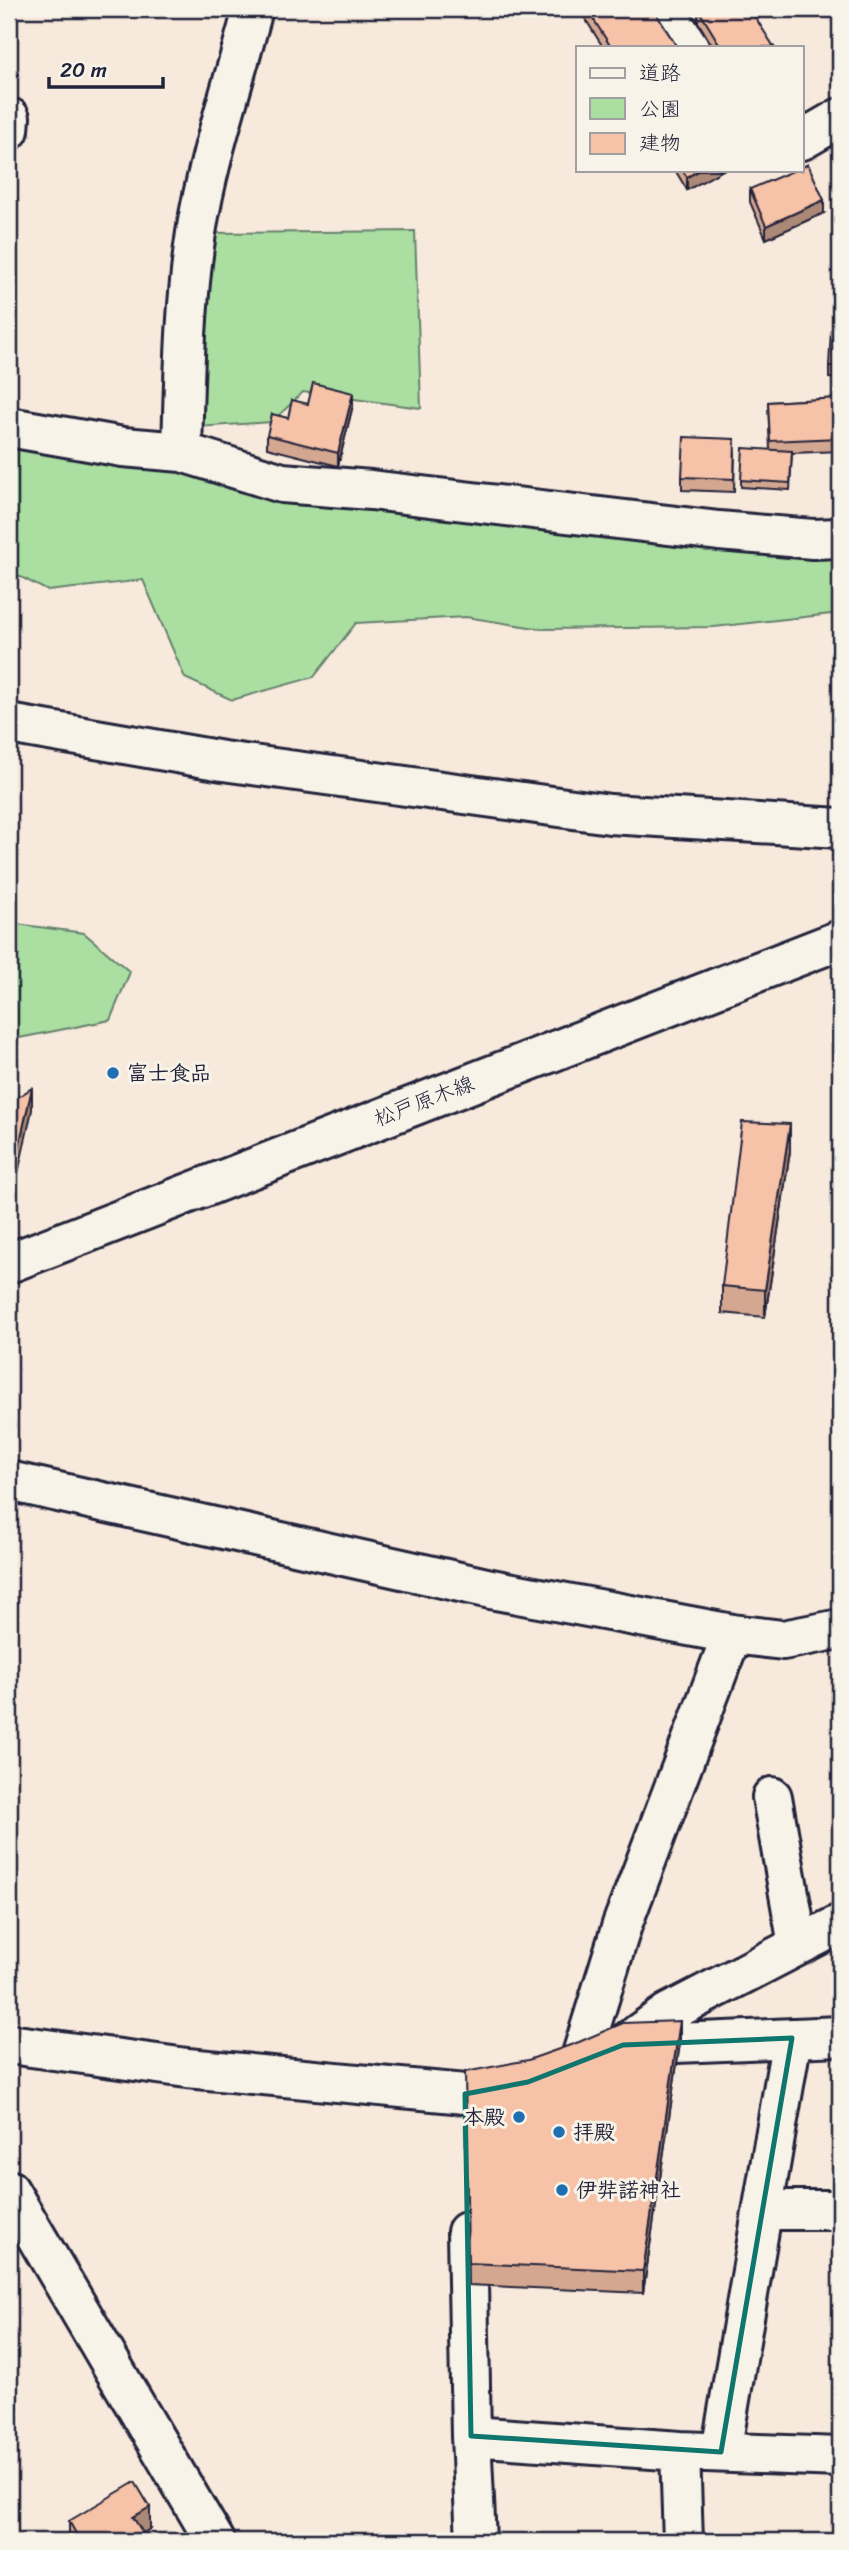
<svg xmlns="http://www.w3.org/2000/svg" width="849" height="2550" viewBox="0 0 849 2550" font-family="Sriracha,'Klee One',sans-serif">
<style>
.green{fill:#aadfa1;stroke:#66806e;stroke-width:2}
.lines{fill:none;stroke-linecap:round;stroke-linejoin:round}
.minor-casing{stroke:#22223b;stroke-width:44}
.major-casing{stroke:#22223b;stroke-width:44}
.minor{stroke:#f7f3e8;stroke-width:38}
.major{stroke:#f7f3e8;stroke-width:38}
.wall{fill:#d4a790;stroke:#22223b;stroke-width:2}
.shaded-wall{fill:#ac8876;stroke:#22223b;stroke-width:2}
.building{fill:#f6c2a8;stroke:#22223b;stroke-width:2}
.marked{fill:none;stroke:#0f766e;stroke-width:5;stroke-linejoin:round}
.poi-dot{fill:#1f6fb2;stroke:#f7f3e8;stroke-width:2.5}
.labels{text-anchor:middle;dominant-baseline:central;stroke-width:6;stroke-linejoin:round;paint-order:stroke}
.poi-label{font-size:21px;font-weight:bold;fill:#22223b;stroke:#f7f3e8;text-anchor:start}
.street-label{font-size:21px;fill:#22223b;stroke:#f7f3e8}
</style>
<rect width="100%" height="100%" fill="#f7e9db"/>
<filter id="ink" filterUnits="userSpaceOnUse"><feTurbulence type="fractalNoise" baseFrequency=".0143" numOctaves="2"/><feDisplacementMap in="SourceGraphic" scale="14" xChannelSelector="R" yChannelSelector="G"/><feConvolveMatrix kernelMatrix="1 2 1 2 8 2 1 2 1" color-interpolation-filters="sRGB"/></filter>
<g filter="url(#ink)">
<path class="green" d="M415 231 421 408 303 392 272 422 198 427 202 284 213 233Z
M9 445 494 518 840 559V613L714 627 542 629 466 617 356 623 314 677 232 700 185 678 143 580 48 591 9 571Z
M9 923 84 933 130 972 110 1020 9 1040Z"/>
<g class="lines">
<defs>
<path id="minor" d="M664 9 689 47
M9 130 10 118
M802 140 840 118
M9 427 123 447 182 452 282 483 371 490 719 531 813 539 840 538
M182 452C184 379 185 305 196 233 208 157 234 83 253 9
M9 724 223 761 610 814 840 828
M9 1481 491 1589 732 1634 783 1640 840 1629
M772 1797 798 1945
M9 2044 187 2068 465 2094 517 2084
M629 2045 840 2036
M613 2050 623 2045 668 2013 840 1924
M579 2064 622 1925 732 1634
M9 2190 215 2541
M764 2210H840
M467 2232 471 2436 476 2541
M471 2436 680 2451 840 2457
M680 2451 683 2541
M721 2452 792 2038"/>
<path id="major" d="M9 1263 840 940"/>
</defs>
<use href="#minor" class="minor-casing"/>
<use href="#major" class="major-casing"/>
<use href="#minor" class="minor"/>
<use href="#major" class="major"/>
</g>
<path class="wall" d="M579 9H653L677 47H603Z
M698 9 774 47H713L698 22Z
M840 134V159L836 149V136Z
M675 170H723L687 190Z
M750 189 824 213 766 239 750 202Z
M840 330V379L829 378V366Z
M840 398V451L792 453 790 490 741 487V480L770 450 768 402Z
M308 404 353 405 338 466 267 448V435L288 418Z
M735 452 734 492 682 490V477Z
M790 1151 765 1317 722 1313V1286Z
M680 2043 643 2293 468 2285 465 2094Z
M69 2521 150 2529 143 2533 148 2541H69Z"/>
<path class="shaded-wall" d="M700 170H723L687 190V177Z
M824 200V213L766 239V226Z
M353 393V405L338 466V453Z
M32 1088V1110L9 1214V1192Z
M790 1124V1151L765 1317V1290Z
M680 2021V2043L643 2293V2271Z
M150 2507V2529L133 2539V2517Z"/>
<path class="building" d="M587 9H653L677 47H611Z
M698 9H750L774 47H721Z
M840 134V147L836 136Z
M808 164 824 200 766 226 750 189 795 170H802V167Z
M682 170H700L687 177Z
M831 330H840V366H829Z
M313 383 353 393 338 453 267 435 272 414 288 418 292 400 308 404Z
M840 398V438L770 441 768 402Z
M684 437 735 439 734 479 682 477Z
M743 448 792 451 790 483 741 480Z
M32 1088 9 1191V1192V1103Z
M742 1122 790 1124 765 1290 722 1286Z
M680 2021 643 2271 468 2263 465 2072 528 2060 579 2042 623 2023Z
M135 2482 150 2507 133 2517 148 2541H71L78 2537 69 2521Z"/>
</g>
<path class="marked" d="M792 2038 721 2452 471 2436 465 2094 528 2082 623 2045Z"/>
<g class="poi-dot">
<circle cx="113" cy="1073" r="7"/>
<circle cx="519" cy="2117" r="7"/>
<circle cx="559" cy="2132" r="7"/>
<circle cx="562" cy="2190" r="7"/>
</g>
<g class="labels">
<g class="poi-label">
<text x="127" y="1073">富士食品</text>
<text x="505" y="2117" text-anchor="end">本殿</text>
<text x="573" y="2132">拝殿</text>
<text x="576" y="2190">伊弉諾神社</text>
</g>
<g class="street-label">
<text transform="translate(424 1101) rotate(-21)">松戸原木線</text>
</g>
</g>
<rect width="849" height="2550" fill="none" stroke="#f7f3e8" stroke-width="35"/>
<rect x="18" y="18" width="814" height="2515" fill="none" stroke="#22223b" stroke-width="2.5" filter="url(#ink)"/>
<rect x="576" y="46" width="228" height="126" fill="#f7f3e8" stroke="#a29fa3" stroke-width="2"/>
<rect x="590" y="68" width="35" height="10" fill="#f7f3e8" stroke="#a29fa3" stroke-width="2"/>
<text x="639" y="80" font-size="21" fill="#22223b">道路</text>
<rect x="590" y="98" width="35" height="21" fill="#aadfa1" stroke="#a29fa3" stroke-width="2"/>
<text x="639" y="116" font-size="21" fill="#22223b">公園</text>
<rect x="590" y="133" width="35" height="21" fill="#f6c2a8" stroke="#a29fa3" stroke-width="2"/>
<text x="639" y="150" font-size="21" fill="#22223b">建物</text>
<path d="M49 77v10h114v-10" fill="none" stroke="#22223b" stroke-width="3.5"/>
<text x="60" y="77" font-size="21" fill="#22223b" stroke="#f7f3e8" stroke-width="5" paint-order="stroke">20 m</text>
</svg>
